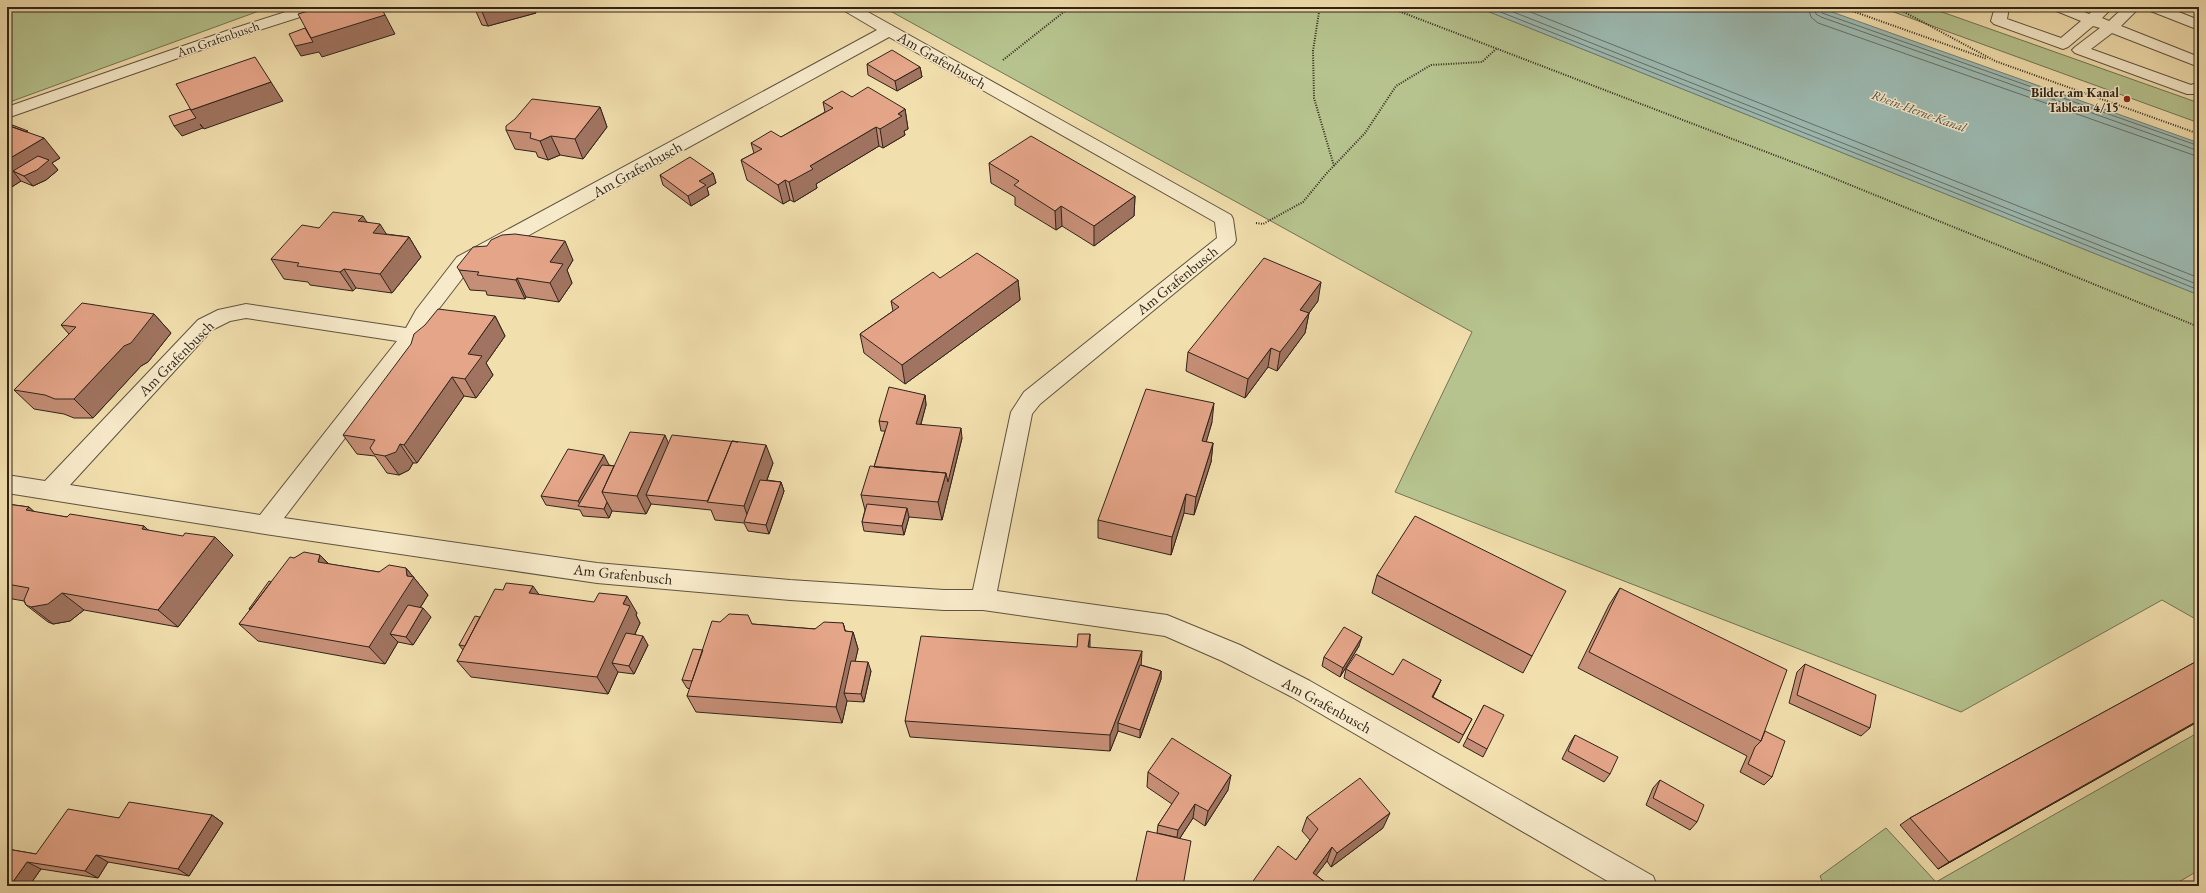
<svg xmlns="http://www.w3.org/2000/svg" width="2206" height="893" viewBox="0 0 2206 893" font-family="'EB Garamond',serif">
<style>
.green{fill:#b6c38e;stroke:#737454}
.water{fill:#9dbbb3;stroke:#717f76}
.lines{fill:none;stroke-linecap:round;stroke-linejoin:round}
.shore{stroke:#667066;stroke-width:1}
.lane-casing{stroke:#60533f;stroke-width:2}
.street-casing{stroke:#60533f;stroke-width:2}
.path{stroke:#30241a;stroke-width:2;stroke-dasharray:1 1.5;stroke-linecap:butt}
.lane{fill:#f7eaca;fill-rule:evenodd}
.street{fill:#f7eaca;fill-rule:evenodd}
.wall{fill:#c58e76;stroke:#30241a}
.shaded-wall{fill:#a07460;stroke:#30241a}
.building{fill:#e5a589;stroke:#30241a}
.poi-dot{fill:#8f2418;stroke:#f7eaca;stroke-width:1.5}
.labels{text-anchor:middle;dominant-baseline:central;stroke-width:3;stroke-linejoin:round;paint-order:stroke}
.far-street-label{font-size:13px;fill:#30241a;stroke:#f7eaca}
.far-poi-label{font-size:13px;font-weight:bold;fill:#30241a;stroke:#f7eaca;text-anchor:end}
.far-water-label{font-size:13px;font-style:italic;fill:#515148;stroke:#f7eaca}
.street-label{font-size:15px;fill:#30241a;stroke:#f7eaca}
</style>
<rect width="100%" height="100%" fill="#f2dfae"/>
<filter id="stains"><feTurbulence type="fractalNoise" baseFrequency=".005" numOctaves="4"/><feColorMatrix values="0 0 0 0 .2 0 0 0 0 .09 0 0 0 0 .02 0 0 0 .5 -.17"/></filter>
<radialGradient id="worn" r=".72"><stop offset=".6" stop-color="#630" stop-opacity="0"/><stop offset="1" stop-color="#630" stop-opacity=".3"/></radialGradient>
<path class="green" d="M7 7H270L7 103Z
M883 7H1477L2199 295V621L2162 600 1961 712 1395 492 1472 332Z
M1880 7H1928L2199 103V123Z
M2199 732V870L2172 886H1824L1820 876 1886 828 1936 882Z"/>
<path class="water" d="M1477 7H1818L2199 143V295Z"/>
<g class="lines">
<path class="shore" d="M1488 7 2199 290
M1501 7 2199 285
M1518 7 2199 278
M1808 7 1811 17 1818 23 2199 157
M1814 7 1816 14 1821 17 2199 151
M1819 7 1822 13 2199 146"/>
<defs>
<path id="lane" d="M1995 7H2009L2007 19 2061 38 2081 21 2054 10 2052 7H2072L2089 14 2097 7H2113L2102 18 2109 21 2124 7H2140L2121 26 2199 57V67L2112 33 2091 49 2191 85 2199 82V94H2187L2075 53 2072 50 2075 47 2100 28 2093 26 2068 47 2063 49 1994 24 1991 21Z
M2146 7H2166L2199 20V30L2148 10Z"/>
<path id="street" d="M301 7H325L322 10 244 35 7 118V107L232 29Z
M840 7H859L1231 215 1233 219 1236 240 1234 244 1040 404 1032 414 997 591 1167 615 1240 645 1310 681 1653 876 1657 886H1616L1292 697 1222 661 1165 636 983 610H944L790 600 597 583 265 534 7 493V475L45 481 198 320 218 310 246 304 406 328 416 310 457 257 877 30 843 10ZM889 37 1215 222 1217 238 1024 392 1011 412 973 590H944L790 580 597 563 284 518 419 341 431 319 471 267ZM246 318 397 341 260 515 70 485 212 330 230 321Z"/>
</defs>
<use href="#lane" class="lane-casing"/>
<use href="#street" class="street-casing"/>
<path class="path" d="M1323 7 1319 12 1313 51 1314 98 1334 166
M1388 7 1816 171 2199 327
M1841 7 1987 59
M1895 7 1995 61 2199 134
M1003 60 1065 11 1075 7
M1256 223 1263 224 1303 202 1326 174 1365 133 1396 86 1431 65 1482 62 1497 48"/>
<use href="#lane" class="lane"/>
<use href="#street" class="street"/>
</g>
<path class="wall" d="M474 7H533L536 13 488 26 482 25Z
M1935 7H1943L1941 9Z
M867 64 920 67 922 77 897 91 868 75Z
M852 97 905 109 908 129 904 131 905 135 883 148 879 146 816 184 817 188 794 202 790 200 783 204 747 180 741 160 754 153 751 143 781 137 825 112 823 102Z
M600 107 607 127 583 159 560 155 548 160 538 157 536 152 515 149 506 130Z
M7 123 29 133 60 158 52 163 58 170 46 180 33 186 21 181 7 190Z
M989 163 1135 196 1134 216 1094 246 1062 226 1056 230 1015 205V197L991 183Z
M713 173 716 183 707 188 709 195 691 206 663 185 660 175Z
M367 222 386 234 409 237 421 257 392 293 356 288 353 291 310 285 308 282 284 279 271 259 319 228Z
M573 260 567 270 572 283 559 302 526 297 525 299 487 295 486 291 470 290 459 270Z
M940 278 1018 280 1020 300 905 384 864 353 860 334 893 311 891 301Z
M1318 301 1309 313 1305 333 1277 371 1268 367 1245 398 1186 371 1188 352Z
M154 314 171 333 148 362 141 366 93 418H74L64 414 34 409 14 390 69 334 61 325Z
M495 316 505 336 486 363 493 375 476 398 464 396 417 463H413L409 470 399 475 387 473 375 456 357 454 343 435Z
M925 395 926 405 921 424 962 438 942 520 909 517 904 535 864 531 862 522 865 510 861 495 874 467 885 431H881L879 421Z
M1212 422 1206 442 1213 443 1211 462 1194 515 1184 513 1171 555 1098 538V520Z
M669 444 773 463 767 480 781 482 784 491 769 534 748 531 744 523 715 520 711 510 651 504 646 514 612 511 609 518 583 516 580 510 546 505 541 496 609 465 614 466Z
M7 504 29 507 34 512 67 517 144 526 148 530 233 555 178 627 84 610 70 621 53 624 48 622 26 605 24 601 7 598Z
M320 555 329 564 379 572 406 568 428 595 420 608 431 617 413 645 398 642 385 664 258 641 239 624 250 610 249 609 271 582 294 558Z
M1377 575 1532 656 1523 673 1372 593Z
M1620 588 1765 731 1772 777 1764 785 1740 772 1747 756 1578 668 1609 605Z
M539 595 637 613 636 615 640 623 635 634 648 645 634 674 618 672 608 694 471 677 457 661 463 650 459 645 480 617Z
M843 623 845 631 853 632 858 649 855 661 871 671 864 702 847 701 842 723 696 712 687 696 690 689 687 688 682 680 703 650 752 624 815 629Z
M1359 646 1340 677 1322 666 1324 657Z
M1077 647 1090 648 1141 665 1161 671V679L1140 738 1118 731 1110 751 910 737 905 721Z
M2199 660V721L1938 869 1900 825 1910 818Z
M1805 664 1870 728 1861 736 1789 703 1797 672Z
M1346 669 1441 680 1433 697 1472 719 1459 743 1344 678Z
M1484 705 1487 749 1483 757 1463 746Z
M1575 735 1610 774 1604 782 1562 759 1570 743Z
M1148 772 1228 790 1205 826 1193 818 1180 838 1157 833 1158 825 1172 804 1147 787Z
M1660 780 1697 822 1690 830 1646 805 1653 788Z
M212 815 223 823 189 876 108 862 98 878 41 869 29 886H7V849L36 854 119 818Z
M1307 817 1383 828 1331 867 1327 861 1316 875 1330 886H1250L1251 884 1296 860 1310 840 1302 831Z"/>
<path class="shaded-wall" d="M480 7H533L536 13 488 26Z
M385 15 395 34 322 57 319 52 301 56 295 46 306 27Z
M920 67 922 77 897 91 895 81Z
M271 82 283 101 204 129 200 124 203 128 182 136 174 126 191 110Z
M600 107 607 127 583 159 575 139Z
M905 109 908 129 904 131 905 135 883 148 880 129 898 114Z
M876 127 879 146 816 184 817 188 794 202 789 182 810 166Z
M551 136 560 155 548 160 540 141Z
M44 138 60 158 52 163 58 170 46 180 33 186 24 176 13 171 21 181 7 190V160Z
M713 173 716 183 707 188 709 195 691 206 688 196 699 181Z
M785 180 790 200 783 204 778 185Z
M1135 196 1134 216 1094 246V226Z
M1061 206 1062 226 1056 230 1055 211Z
M363 216 373 232 380 224 392 243 385 252 358 221Z
M409 237 421 257 392 293 380 274Z
M565 241 573 260 567 270 572 283 559 302 550 283V262Z
M344 269 356 288 353 291 340 272Z
M517 278 526 297 525 299 516 280Z
M1018 280 1020 300 905 384 902 365Z
M1321 282 1318 301 1297 329 1300 310Z
M1309 313 1305 333 1277 371 1280 352Z
M154 314 171 333 148 362 141 366 93 418 74 399Z
M495 316 505 336 486 363 493 375 476 398 465 379 468 354Z
M1271 348 1268 367 1245 398 1248 379Z
M452 377 464 396 417 463 404 445Z
M925 395 926 405 918 434 916 424Z
M1214 403 1212 422 1201 460 1202 441Z
M961 428 962 438 942 520 938 502 946 473Z
M665 435 673 454 646 495 651 504 646 514 637 496Z
M1213 443 1211 462 1194 515 1196 497Z
M400 444 413 463 409 470 399 475 385 456Z
M766 445 773 463 751 523H750L744 506Z
M604 455 609 465 586 507 581 506 578 501Z
M781 482 784 491 769 534 766 525Z
M1186 494 1184 513 1171 555 1172 537Z
M607 502 612 511 609 518 604 509Z
M29 507 50 525 26 510Z
M907 508 909 517 904 535 902 526Z
M144 526 163 544 142 529Z
M215 537 233 555 178 627 158 610Z
M320 555 336 572 318 562Z
M406 568 428 595 402 636 390 634 398 642 385 664 369 647 407 576Z
M533 586 545 603 529 593Z
M62 593 84 610 70 621 53 624 31 607Z
M627 596 637 613 636 615 640 623 621 664 612 663 618 672 608 694 597 677 623 604Z
M423 608 431 617 413 645 406 637Z
M843 623 848 640 853 632 858 649 848 693H844L847 701 842 723 836 707 845 631Z
M1090 634V651L1088 647Z
M643 636 648 645 634 674 629 666Z
M1362 637 1359 646 1340 677 1343 668Z
M1142 651 1141 668 1118 723V731L1110 751V735Z
M868 662 871 671 864 702 861 694Z
M1161 671V679L1140 738V730Z
M1441 680 1437 689 1428 705 1432 697Z
M2199 720V721L1938 869 1949 862Z
M1231 775 1228 790 1205 826 1208 811Z
M1195 804 1193 818 1176 844 1178 830Z
M1390 813 1383 828 1331 867 1337 853Z
M212 815 223 823 189 876 178 869Z
M1332 847 1327 861 1308 886 1313 873Z
M96 855 108 862 98 878 85 871Z
M27 862 41 869 29 886H10Z"/>
<path class="building" d="M318 7H381L385 15 311 38 298 14 319 8Z
M305 28 313 42 295 46 289 34Z
M892 50 920 67 895 81 867 64Z
M255 57 271 82 191 110 176 84Z
M868 87 905 109 898 114 902 116 880 129 876 127 810 166 813 169 789 182 785 180 778 185 741 160 762 149 751 143 771 131 781 137 833 108 823 102 842 91 852 97Z
M532 99 600 107 575 139 551 136 540 141 530 138 531 133 506 130V126L515 119Z
M190 109 196 118 174 126 169 116Z
M7 123 28 131 26 132 7 125Z
M7 125 44 138 7 160Z
M1031 136 1135 196 1094 226 1061 206 1055 211 1014 185 1019 181 989 163Z
M38 156 49 160 37 170 24 176 13 171Z
M690 157 713 173 699 181 706 185 688 196 660 175Z
M333 212 363 216 358 221 380 224 373 233 409 237 380 274 344 269 340 272 297 266 299 263 271 259 302 225 319 228Z
M515 234 565 241 550 262 563 264 550 283 517 278 516 280 477 275 479 272 459 270 457 267 473 247 487 246 491 240 502 235Z
M977 253 1018 280 902 365 860 334 899 307 891 301 933 272 940 278Z
M1264 258 1321 282 1300 310 1309 313 1295 333 1280 352 1271 348 1248 379 1188 352Z
M82 303 154 314 131 343 124 346 74 399H55L45 395 14 390 76 327 61 325Z
M438 309 495 316 468 354 482 356 465 379 452 377 404 445 400 444 396 452 385 456 374 454 370 448 375 440 343 435 411 344 414 334 425 325Z
M889 387 925 395 916 424 961 428 948 482 946 473 874 467 888 422 879 421Z
M1146 389 1214 403 1202 441 1213 443 1196 497 1186 494 1172 537 1098 520Z
M630 432 665 435 637 496 602 492Z
M672 435 738 442 732 441 708 501 646 495Z
M732 441 766 445 744 506 707 502Z
M568 449 604 455 578 501 541 496Z
M602 465 614 466 602 492 607 502 604 509 578 506Z
M870 466 946 473 938 502 861 495Z
M760 480 781 482 766 525 744 522Z
M7 504 29 507 26 510 67 517 70 514 144 526 142 529 183 536 185 533 215 537 158 610 62 593 48 604 31 607 26 605 24 600 29 588 7 584Z
M867 504 907 508 902 526 862 522Z
M1415 516 1566 591 1532 656 1377 575Z
M304 552 320 555 318 562 379 572 389 565 406 568 407 576 414 577 369 647 239 624 290 557 294 558Z
M269 581 271 582 250 610 249 609Z
M506 583 533 586 529 593 594 602 599 593 627 596 623 604 630 606 597 677 457 661 495 589 503 590Z
M1620 588 1787 670 1761 741 1589 652Z
M408 605 423 608 406 637 390 634Z
M729 614 748 615 752 624 815 629 824 622 843 623 845 631 853 632 836 707 687 696 712 621 720 622Z
M475 616 480 617 465 646 459 645Z
M1344 627 1362 637 1343 668 1324 657Z
M626 633 643 636 629 666 612 663Z
M1078 634H1090L1088 647 1142 651 1110 735 905 721 921 636 1077 647Z
M693 649 703 650 692 681 682 680Z
M1356 654 1393 675 1403 659 1441 680 1432 697 1472 719 1463 735 1346 669Z
M2199 660V720L1949 862 1910 818Z
M851 661 868 662 861 694 844 693Z
M1805 664 1876 695 1870 728 1797 695Z
M1140 665 1161 671 1140 730 1118 723Z
M1484 705 1504 715 1487 749 1467 738Z
M1765 731 1785 741 1772 777 1748 764 1755 747 1761 741Z
M1575 735 1618 757 1610 774 1568 751Z
M1172 738 1231 775 1208 811 1195 804 1178 830 1158 825 1179 793 1148 772Z
M1360 778 1390 813 1337 853 1332 847 1313 873 1330 886H1254L1251 884 1278 846 1296 860 1318 829 1307 817Z
M1660 780 1704 805 1697 822 1653 798Z
M129 802 212 815 178 869 96 855 85 871 27 862 10 886H7V849L36 854 68 809 119 818Z
M1147 831 1191 841 1183 886H1135Z
M1790 883 1792 886H1784Z"/>
<circle class="poi-dot" cx="2127" cy="99" r="4"/>
<g class="labels">
<g class="far-street-label">
<text transform="translate(218 39) rotate(-19)">Am Grafenbusch</text>
</g>
<g class="far-poi-label">
<text x="2119" y="92">Bilder am Kanal<tspan x="2119" dy="15">Tableau 4/15</tspan></text>
</g>
<g class="far-water-label">
<text transform="translate(1919 111) rotate(20)">Rhein-Herne-Kanal</text>
</g>
<g class="street-label">
<text transform="translate(942 60) rotate(30)">Am Grafenbusch</text>
<text transform="translate(637 169) rotate(-29)">Am Grafenbusch</text>
<text transform="translate(1177 280) rotate(-39)">Am Grafenbusch</text>
<text transform="translate(176 358) rotate(-45)">Am Grafenbusch</text>
<text transform="translate(623 574) rotate(6)">Am Grafenbusch</text>
<text transform="translate(1327 705) rotate(29)">Am Grafenbusch</text>
</g>
</g>
<rect width="2206" height="893" fill="none" stroke="#f2dfae" stroke-width="24"/>
<rect x="8" y="8" width="2190" height="877" fill="none" stroke="#30241a" stroke-width="2"/>
<rect x="12" y="12" width="2182" height="869" fill="none" stroke="#30241a"/>
<rect width="100%" height="100%" filter="url(#stains)"/>
<rect width="100%" height="100%" fill="url(#worn)"/>
</svg>
